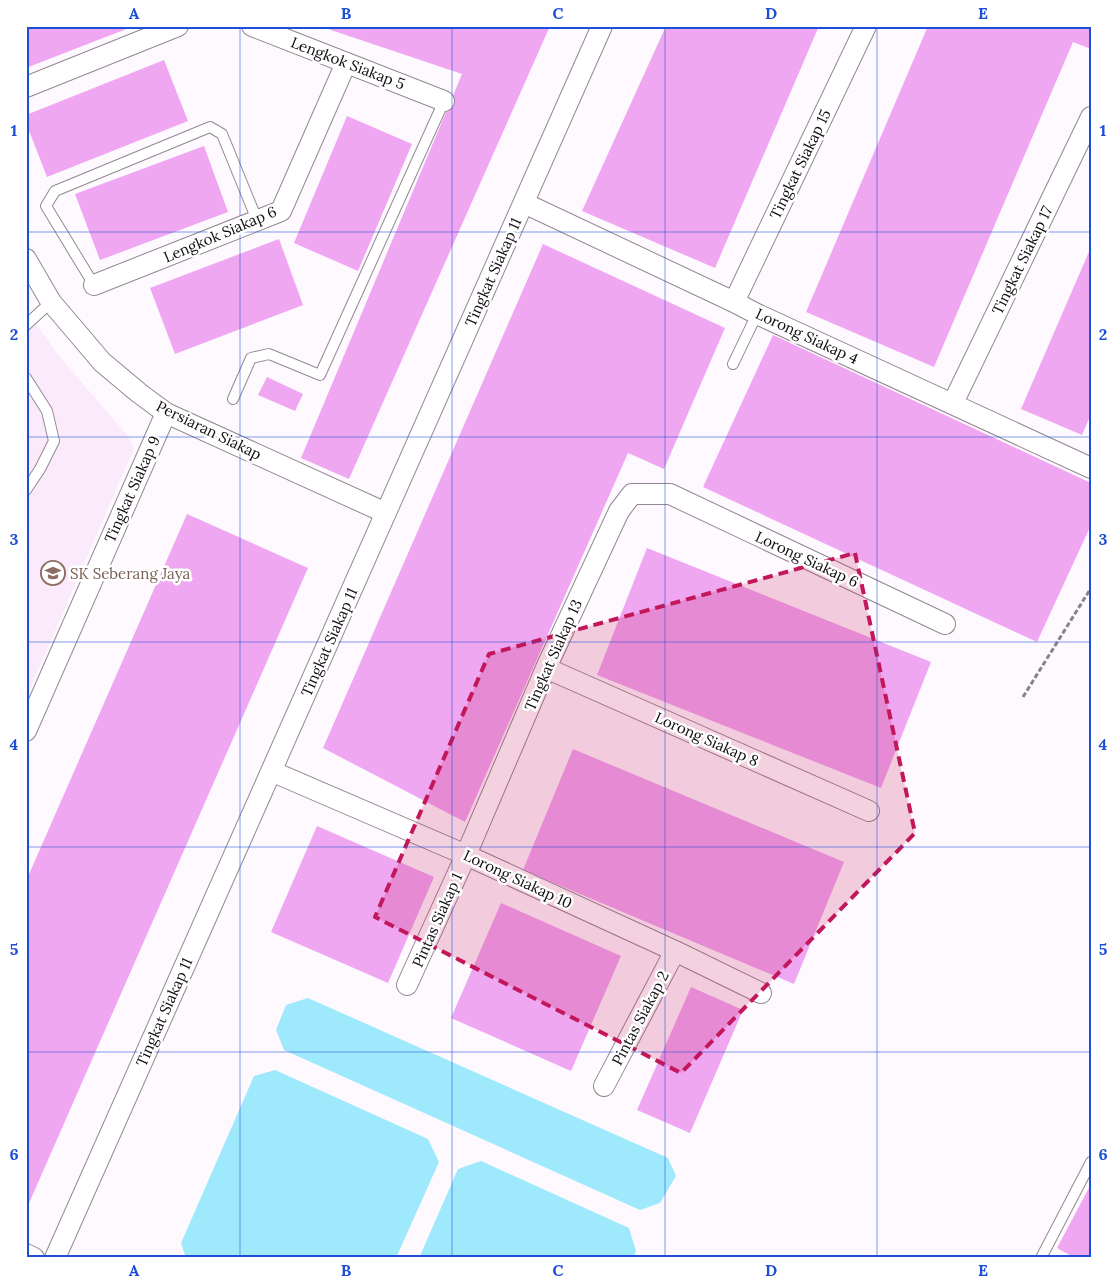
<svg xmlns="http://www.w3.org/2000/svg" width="1117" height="1284" viewBox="0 0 1117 1284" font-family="Lora,serif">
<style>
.built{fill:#fbeafb}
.water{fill:#9fe9fc}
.building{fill:#efa7f2}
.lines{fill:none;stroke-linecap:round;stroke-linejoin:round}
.lane-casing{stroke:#928892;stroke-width:12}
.street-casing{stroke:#928892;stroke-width:22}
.path{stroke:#878387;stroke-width:3;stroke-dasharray:5 2.5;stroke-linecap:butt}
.lane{stroke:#fff;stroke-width:10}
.street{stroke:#fff;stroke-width:20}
.marked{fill:#c2185b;fill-opacity:0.2;stroke:#c2185b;stroke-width:4;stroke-dasharray:10 6;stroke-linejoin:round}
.grid{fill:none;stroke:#1d4ed8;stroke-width:1;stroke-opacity:0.55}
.labels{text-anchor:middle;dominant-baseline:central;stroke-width:5;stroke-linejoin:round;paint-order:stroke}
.street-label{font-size:15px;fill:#100d10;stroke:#fff}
.education-label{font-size:15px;fill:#785e54;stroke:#fff;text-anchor:start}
.neatline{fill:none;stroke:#1d4ed8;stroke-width:2}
.grid-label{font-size:16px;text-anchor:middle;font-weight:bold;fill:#1d4ed8}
</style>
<rect width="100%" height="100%" fill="#fef9fe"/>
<path class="built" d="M26 310 59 356 127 435 134 448 26 698Z"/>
<path class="water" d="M308 998 668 1158 676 1176 660 1203 640 1210 284 1050 276 1030 286 1005Z
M275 1070 428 1139 439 1162 396 1258H186L181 1243 254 1076Z
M481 1161 629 1228 636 1251 633 1258H419L458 1169Z"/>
<path class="building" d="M26 26H134L26 68Z
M319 26H550L349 479 301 458 462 74Z
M666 26H819L715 268 582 211Z
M928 26H1091V49L1073 42 934 367 806 312Z
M164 60 188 121 47 177 26 123V115Z
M347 116 412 144 358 271 294 243Z
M204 146 228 212 100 260 75 194Z
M279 239 303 305 175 354 150 288Z
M543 244 725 328 664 469 628 453 465 822 323 748Z
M1091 247V414L1082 435 1021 409Z
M773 335 1091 483V525L1037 642 703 487Z
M267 377 303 394 295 411 258 395Z
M187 514 308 568 26 1210V881Z
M647 548 931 662 881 788 597 675Z
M573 749 844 862 794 984 523 870Z
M317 826 434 877 388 983 271 932Z
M501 903 621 956 571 1071 451 1018Z
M691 987 743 1010 690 1133 637 1110Z
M1091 1184V1258H1075L1057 1248Z"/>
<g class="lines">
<defs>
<path id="lane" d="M94 285 46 206 55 191 210 127 222 134 257 220
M26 325 51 302
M733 364 757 314
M26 378 47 411 54 441 40 469 26 490
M233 399 251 358 269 354 320 375 444 101
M1041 1258 1091 1162"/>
<path id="street" d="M252 26 444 101
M26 87 178 26
M524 203 734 302 757 314 1091 468
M26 259 51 302 102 362 139 393 166 413 386 513
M94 285 281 211 346 63
M734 302 866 26
M953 403 1091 117
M546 668 869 811
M26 731 166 413
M271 771 466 855 675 951 761 993
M407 985 466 855 546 668 619 511 632 494H670L945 624
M604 1086 675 951
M26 1254 34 1258
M55 1258 602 26"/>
</defs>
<use href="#lane" class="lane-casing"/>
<use href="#street" class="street-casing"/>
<path class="path" d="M1023 697 1091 588"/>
<use href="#lane" class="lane"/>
<use href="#street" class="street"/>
</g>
<path class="marked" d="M855 553 915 833 681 1073 375 917 489 654Z"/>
<path class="grid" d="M240 26V1258M452 26V1258M665 26V1258M877 26V1258M26 232H1091M26 437H1091M26 642H1091M26 847H1091M26 1052H1091"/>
<defs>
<symbol id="school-ring" viewBox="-11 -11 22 22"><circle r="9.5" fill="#fff" stroke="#8d6e63" stroke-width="1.5"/><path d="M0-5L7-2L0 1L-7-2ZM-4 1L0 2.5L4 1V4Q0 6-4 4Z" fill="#8d6e63"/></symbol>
</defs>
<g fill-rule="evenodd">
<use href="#school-ring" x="39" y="559" width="28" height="28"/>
</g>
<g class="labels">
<g class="street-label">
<text transform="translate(348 63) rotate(21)">Lengkok Siakap 5</text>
<text transform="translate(800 164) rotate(-64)">Tingkat Siakap 15</text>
<text transform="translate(220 234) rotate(-23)">Lengkok Siakap 6</text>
<text transform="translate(1022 260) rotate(-64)">Tingkat Siakap 17</text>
<text transform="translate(493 272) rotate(-66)">Tingkat Siakap 11</text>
<text transform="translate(807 336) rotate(25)">Lorong Siakap 4</text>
<text transform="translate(209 430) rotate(26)">Persiaran Siakap</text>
<text transform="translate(132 489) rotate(-66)">Tingkat Siakap 9</text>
<text transform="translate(807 559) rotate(25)">Lorong Siakap 6</text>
<text transform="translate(329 642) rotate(-66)">Tingkat Siakap 11</text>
<text transform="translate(553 655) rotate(-66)">Tingkat Siakap 13</text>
<text transform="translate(707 739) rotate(24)">Lorong Siakap 8</text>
<text transform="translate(518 879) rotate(25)">Lorong Siakap 10</text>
<text transform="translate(437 920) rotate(-66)">Pintas Siakap 1</text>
<text transform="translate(164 1012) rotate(-66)">Tingkat Siakap 11</text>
<text transform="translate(640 1018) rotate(-62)">Pintas Siakap 2</text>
</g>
<g class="education-label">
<text x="70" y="573">SK Seberang Jaya</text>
</g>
</g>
<rect width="1117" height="1284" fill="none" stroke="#ffffff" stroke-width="55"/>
<rect x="28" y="28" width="1062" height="1228" class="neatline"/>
<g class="grid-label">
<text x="134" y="19">A</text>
<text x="346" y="19">B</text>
<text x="558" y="19">C</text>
<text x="771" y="19">D</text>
<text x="983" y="19">E</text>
<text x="14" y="136">1</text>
<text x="1103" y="136">1</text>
<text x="14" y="340">2</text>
<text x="1103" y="340">2</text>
<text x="14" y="545">3</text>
<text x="1103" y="545">3</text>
<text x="14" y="750">4</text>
<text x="1103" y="750">4</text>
<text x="14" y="955">5</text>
<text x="1103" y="955">5</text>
<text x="14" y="1160">6</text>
<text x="1103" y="1160">6</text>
<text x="134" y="1276">A</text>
<text x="346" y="1276">B</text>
<text x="558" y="1276">C</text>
<text x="771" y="1276">D</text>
<text x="983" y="1276">E</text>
</g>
</svg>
